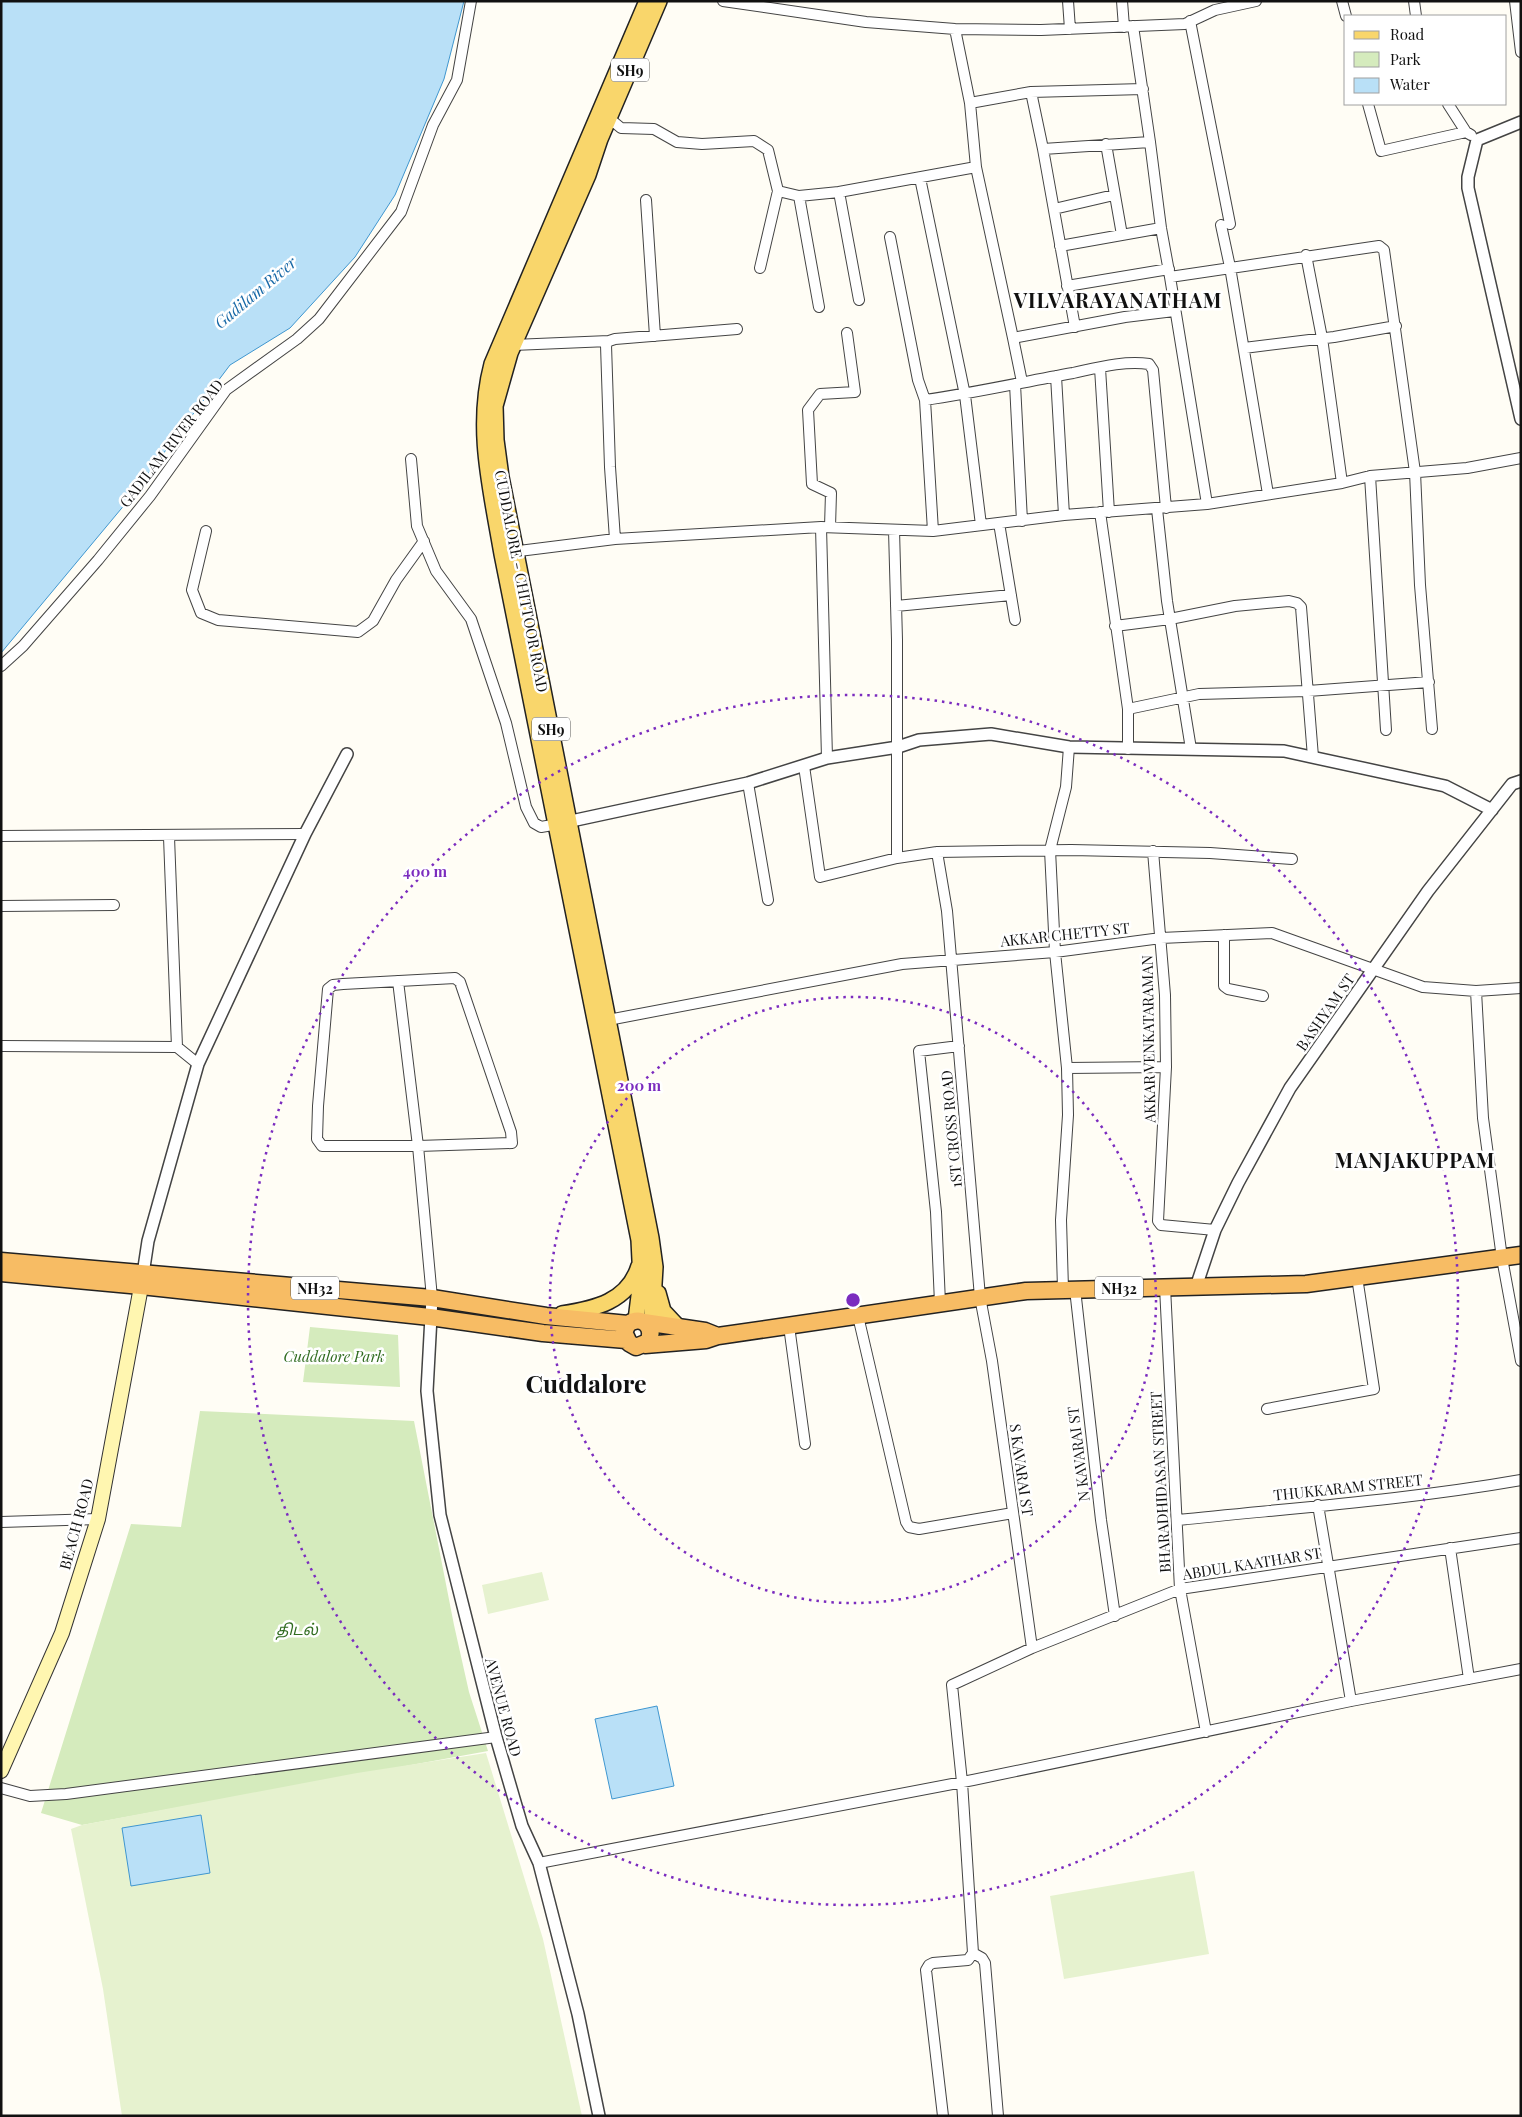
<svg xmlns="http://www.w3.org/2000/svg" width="1522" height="2117" viewBox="0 0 1522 2117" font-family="'Playfair Display','Noto Sans Tamil',serif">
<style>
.green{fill:#d5ebbd}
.pitch{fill:#e6f2cf}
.water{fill:#b9e0f7;stroke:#3f96cf}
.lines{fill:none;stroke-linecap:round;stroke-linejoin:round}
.minor-casing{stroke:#444;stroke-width:12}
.tertiary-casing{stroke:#444;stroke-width:14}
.secondary-casing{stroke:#333;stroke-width:16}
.primary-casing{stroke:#222;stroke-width:18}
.trunk-casing{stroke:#222;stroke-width:19}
.minor{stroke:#fff;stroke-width:10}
.tertiary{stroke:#fff;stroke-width:11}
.secondary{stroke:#fff6b0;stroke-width:14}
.primary{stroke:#f9d66b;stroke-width:15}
.trunk{stroke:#f7bc64;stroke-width:16}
.ring{fill:none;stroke:#7b2cbf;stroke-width:2.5;stroke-dasharray:2.5 5}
.labels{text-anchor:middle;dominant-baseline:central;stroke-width:5;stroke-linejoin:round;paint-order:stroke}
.shield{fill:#fff;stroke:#585858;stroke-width:1}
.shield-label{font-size:14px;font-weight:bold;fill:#111}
.street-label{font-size:15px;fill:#111;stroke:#fff}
.park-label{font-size:15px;font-style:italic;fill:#2f6b1f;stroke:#fff}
.water-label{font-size:16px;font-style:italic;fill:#1768a6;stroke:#fff}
.district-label{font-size:20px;font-weight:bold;letter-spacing:1px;fill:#111;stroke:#fff}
.town-label{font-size:25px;font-weight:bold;fill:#111;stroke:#fff}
.centre{fill:#7b2cbf;stroke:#fff;stroke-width:2.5}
.ring-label{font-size:15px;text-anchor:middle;font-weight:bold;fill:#7b2cbf;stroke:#fff;stroke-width:5;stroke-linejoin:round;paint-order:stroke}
</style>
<rect width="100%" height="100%" fill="#fffdf5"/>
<path class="green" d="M310 1327 398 1335 400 1387 303 1382Z
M200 1411 414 1421 454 1625 469 1692 488 1751 82 1825 41 1813 131 1524 181 1527Z"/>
<path class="pitch" d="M542 1572 549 1600 488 1614 482 1585Z
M486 1753 543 1939 582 2116H122L103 1989 71 1829 82 1825 357 1773Z
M1194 1871 1209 1954 1064 1979 1050 1896Z"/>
<path class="water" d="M1 1H464L444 79 395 195 355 257 290 328 230 365 126 503 1 653Z
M657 1706 674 1786 612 1799 595 1719Z
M201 1815 210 1873 131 1886 122 1828Z"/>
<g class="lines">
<defs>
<path id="minor" d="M723 1 866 22 955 29 1041 30 1185 24 1215 10 1256 1
M1068 1 1070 29
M1122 1 1124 27
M1342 1 1346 16
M1414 1 1416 16
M1515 1 1521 52
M1190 21 1230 224
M1133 26 1150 142 1161 228 1170 277
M1031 92 1043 149 1075 327
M970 103 1031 92 1143 89
M1368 104 1381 151 1466 132
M1448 104 1466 132 1471 135
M609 118 621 128 654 129 677 142 702 144 754 141 768 150 778 191
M1106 144 1122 235
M1043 149 1150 142
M976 167 1013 338
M920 178 965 395 981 525
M839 192 859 300
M799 196 819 307
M646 200 655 336
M1054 209 1114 195
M1221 225 1230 267 1268 494
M890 237 918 380 925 400 933 531
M1060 246 1161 228
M1306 255 1322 338 1342 483
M760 268 778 191 799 196 839 192 976 167 970 103 955 29
M1067 286 1169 269
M513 345 609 341
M1244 348 1334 337 1396 326
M1100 368 1109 512
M1056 376 1064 515
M1022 382 1013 338 1125 317 1174 311
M1015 384 1022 521
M925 400C974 393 1023 382 1073 373 1096 368 1125 360 1149 364L1153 370 1166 508
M411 459 417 526 436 571 471 619 506 723 526 807 534 823 541 827 558 824
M1370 476 1386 730
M1207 504 1170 277 1379 246 1384 250 1415 472 1420 585 1432 729
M1157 509 1167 601 1191 749
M1100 512 1128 709V749
M999 523 1015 620
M821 527 827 758
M830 527 831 493 812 484 808 410 820 394 855 392 847 333
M894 530 897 640V858
M206 531 192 590 201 613 218 620 358 632 373 621 396 580 424 541
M615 539 610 467 606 345 609 341 615 339 737 329
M511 552 615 539 821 527 933 531 1064 515 1207 504 1342 483 1370 476 1467 468 1521 458
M896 606 1011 595
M1115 626 1170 619 1235 606 1289 601 1297 603 1301 607 1313 757
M1 666 23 646 98 560 150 496 226 390 297 339 319 319 401 212 433 125 457 80 471 1
M1128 709 1199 694 1308 691 1429 682
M804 766 820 877 897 858 937 852 1071 850 1210 853 1292 859
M748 783 768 900
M1 836 305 834
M169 837 177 1047
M1153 851 1165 995 1166 1067 1158 1221 1161 1225 1215 1230
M937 852 947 911 980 1297 992 1361 1032 1648
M1 906 114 905
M1224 935V986L1228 989 1263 996
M455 978 460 982 511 1132 512 1143 418 1146H322L317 1139 318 1106 328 989 333 985 343 984Z
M398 981 418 1146 432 1298
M1476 991 1483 1118 1502 1258 1521 1361
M603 1021 902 964 1055 952 1161 938 1272 933 1423 987 1476 991 1521 988
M1 1046 177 1047 198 1064
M1067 1068 1166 1067
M1165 1287 1180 1589 1206 1732
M1063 1289 1061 1220 1068 1115 1067 1068 1055 952 1050 850 1066 787 1069 747
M1075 1289 1101 1520 1115 1616
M940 1303 936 1212 919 1051 959 1046
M858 1316 906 1522 909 1527 919 1529 1013 1513
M789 1326 805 1444
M1267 1409 1374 1389 1357 1277
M1318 1505 1351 1701
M1178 1520C1292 1508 1407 1500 1521 1480
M1 1522 98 1519
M1450 1548 1469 1679
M1 1788 30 1796 66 1794 496 1737
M539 1863 973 1780 1351 1701 1521 1669
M973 1953 982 1958 985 1963 998 2116
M943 2116 926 1970 929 1965 933 1963 968 1960 973 1953 962 1782 952 1685 1032 1648 1180 1589 1521 1538"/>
<path id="tertiary" d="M1521 122 1477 140 1468 177V188L1521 419
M562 823 748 783 827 758 898 747 919 740 991 734 1069 747 1284 751 1445 786 1492 810
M143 1274 148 1241 198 1064 305 834 347 754
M1196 1287 1215 1230 1238 1183 1290 1088 1428 891 1512 784 1521 781
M432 1298 427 1391 440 1515 496 1737 522 1826 539 1863 578 2014 599 2116"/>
<path id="secondary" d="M1 1771 62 1633 98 1519 143 1276"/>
<path id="primary" d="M658 1293 663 1311 678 1327
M562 1314C594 1309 628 1302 639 1266
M636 1320 641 1280 639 1240 502 554C491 489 475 428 492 364L647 1
M651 1334 655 1267 651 1238 501 477 496 440 495 406 510 353 588 175 600 139 659 1"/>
<path id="trunk" d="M1 1261 432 1298 546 1316 628 1324C642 1314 655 1327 648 1342L636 1347 629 1343 624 1332 628 1324
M1 1273 141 1286 430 1317 543 1333 626 1340
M644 1322 705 1331 715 1335
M645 1345 706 1340 718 1336 1026 1291 1306 1284 1521 1255"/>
</defs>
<use href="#minor" class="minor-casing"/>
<use href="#tertiary" class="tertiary-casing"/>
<use href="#secondary" class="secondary-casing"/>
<use href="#primary" class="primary-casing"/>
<use href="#trunk" class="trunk-casing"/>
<use href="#minor" class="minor"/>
<use href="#tertiary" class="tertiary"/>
<use href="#secondary" class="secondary"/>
<use href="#primary" class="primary"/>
<use href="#trunk" class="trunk"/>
</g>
<g class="ring">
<circle cx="853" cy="1300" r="303"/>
<circle cx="853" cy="1300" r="605"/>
</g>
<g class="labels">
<g class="shield">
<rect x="611" y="58.5" width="38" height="23" rx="4"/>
<rect x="532" y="717.5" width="38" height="23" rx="4"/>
<rect x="291" y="1276.5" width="48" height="23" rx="4"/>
<rect x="1095" y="1276.5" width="48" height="23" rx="4"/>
</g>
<g class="shield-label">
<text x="630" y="70">SH9</text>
<text x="551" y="729">SH9</text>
<text x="315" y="1288">NH32</text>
<text x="1119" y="1288">NH32</text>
</g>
<g class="street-label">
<text transform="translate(171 443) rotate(-52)">GADILAM RIVER ROAD</text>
<text transform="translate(522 581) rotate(79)">CUDDALORE - CHITTOOR ROAD</text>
<text transform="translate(1065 934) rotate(-6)">AKKAR CHETTY ST</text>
<text transform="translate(1325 1012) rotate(-55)">BASHYAM ST</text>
<text transform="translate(1148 1039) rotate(-91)">AKKAR VENKATARAMAN</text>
<text transform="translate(951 1129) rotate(-95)">1ST CROSS ROAD</text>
<text transform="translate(1078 1454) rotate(-97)">N KAVARAI ST</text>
<text transform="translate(1022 1470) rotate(82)">S KAVARAI ST</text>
<text transform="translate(1160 1482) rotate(-93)">BHARADHIDASAN STREET</text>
<text transform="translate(1348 1487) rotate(-6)">THUKKARAM STREET</text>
<text transform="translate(76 1524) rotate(-75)">BEACH ROAD</text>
<text transform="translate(1252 1563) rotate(-9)">ABDUL KAATHAR ST</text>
<text transform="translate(504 1707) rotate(75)">AVENUE ROAD</text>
</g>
<g class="park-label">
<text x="334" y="1356">Cuddalore Park</text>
<text x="297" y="1629">திடல்</text>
</g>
<g class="water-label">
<text transform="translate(255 292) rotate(-40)">Gadilam River</text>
</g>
<g class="district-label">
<text x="1118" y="299">VILVARAYANATHAM</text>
<text x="1415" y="1159">MANJAKUPPAM</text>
</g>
<g class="town-label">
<text x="586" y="1382">Cuddalore</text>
</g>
</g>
<circle cx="853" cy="1300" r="8" class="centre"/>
<g class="ring-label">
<text x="425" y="877">400 m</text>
<text x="639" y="1091">200 m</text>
</g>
<rect width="1522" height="2117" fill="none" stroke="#111111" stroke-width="5"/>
<rect x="1344" y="15" width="162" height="90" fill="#ffffff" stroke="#a0a0a0"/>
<rect x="1354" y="31" width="25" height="8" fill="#f9d66b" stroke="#a0a0a0"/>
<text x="1390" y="40" font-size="15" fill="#111111">Road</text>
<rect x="1354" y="52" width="25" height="15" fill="#d5ebbd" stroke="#a0a0a0"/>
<text x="1390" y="65" font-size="15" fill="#111111">Park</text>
<rect x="1354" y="78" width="25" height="15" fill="#b9e0f7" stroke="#a0a0a0"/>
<text x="1390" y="90" font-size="15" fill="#111111">Water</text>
</svg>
